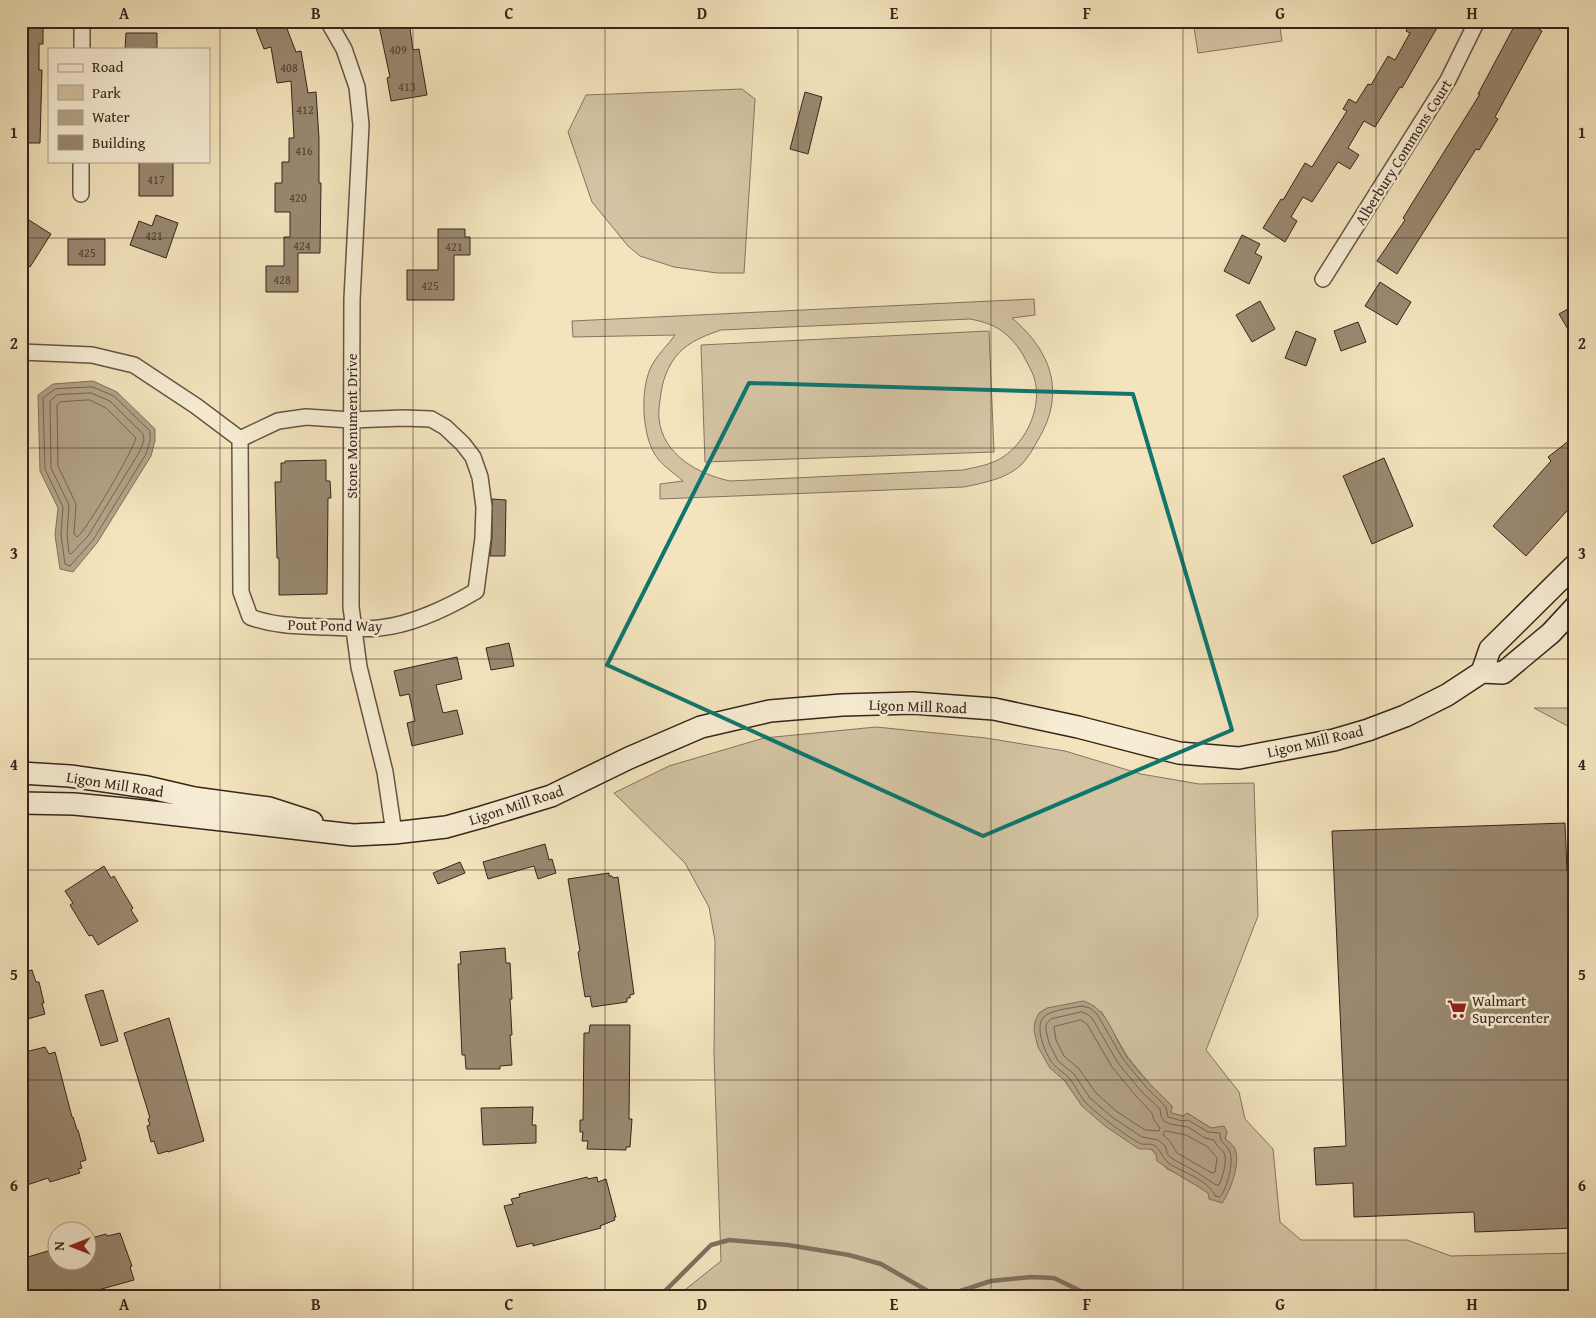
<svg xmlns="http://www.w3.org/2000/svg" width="1596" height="1318" viewBox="0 0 1596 1318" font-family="'Gentium Book Plus',serif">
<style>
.green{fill:#d3c3a2;stroke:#857460;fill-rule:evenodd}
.water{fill:#b3a387;stroke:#81705d}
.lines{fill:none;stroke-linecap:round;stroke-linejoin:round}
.shore{stroke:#756452;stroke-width:1}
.stream{stroke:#81705d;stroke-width:4.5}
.building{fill:#998870;stroke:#37241d}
.street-casing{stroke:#665445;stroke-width:18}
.secondary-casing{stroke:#37241d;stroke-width:24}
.street{stroke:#f7edd4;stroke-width:15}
.secondary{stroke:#f7edd4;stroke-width:21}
.marked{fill:none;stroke:#0f766e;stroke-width:4;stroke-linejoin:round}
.grid{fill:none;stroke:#37241d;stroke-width:1;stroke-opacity:0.55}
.labels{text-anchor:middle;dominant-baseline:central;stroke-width:5;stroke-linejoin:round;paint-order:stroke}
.number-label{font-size:12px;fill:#503d32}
.street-label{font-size:15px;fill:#37241d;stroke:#f7edd4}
.poi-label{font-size:15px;fill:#37241d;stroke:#f7edd4;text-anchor:start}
.neatline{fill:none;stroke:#37241d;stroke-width:2}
.grid-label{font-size:16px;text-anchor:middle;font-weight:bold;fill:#37241d}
</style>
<rect width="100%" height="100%" fill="#f3e4bd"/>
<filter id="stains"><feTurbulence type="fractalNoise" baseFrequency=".004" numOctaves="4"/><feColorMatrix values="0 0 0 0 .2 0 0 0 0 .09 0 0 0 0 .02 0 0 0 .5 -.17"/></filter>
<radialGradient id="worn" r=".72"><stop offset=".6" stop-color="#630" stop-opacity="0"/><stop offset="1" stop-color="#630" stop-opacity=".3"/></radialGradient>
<path class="green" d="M1193 21H1279L1282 41 1198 53Z
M742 89 755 99 744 273H717L674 267 640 256 628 246 592 202 568 132 586 95Z
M1034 299 1035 315 1012 318C1052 352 1066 393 1038 440 1033 449 1028 458 1021 465 1006 479 983 483 964 487L660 499V484L683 481C673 472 659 464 653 451 642 430 640 387 652 365 658 354 668 345 675 335L573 337 572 321ZM970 319C981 321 992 324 1002 331 1010 337 1016 344 1022 353 1026 361 1031 369 1034 377 1043 406 1027 441 1003 457 991 465 976 467 963 470L730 481C698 474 663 455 659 419 658 411 660 401 661 393 663 377 671 359 683 349 695 339 707 335 721 330Z
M989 331 994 452 705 462 701 345Z
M1534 708H1575V730Z
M876 727 986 738 1065 751 1141 774 1199 784 1254 783 1258 916 1206 1050 1239 1092 1245 1119 1273 1149 1280 1222 1301 1240H1407L1451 1256 1575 1253V1297H676L721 1261 714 1054 715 941 709 907 685 863 614 793 669 766 764 738ZM1101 1011 1127 1056 1149 1083 1172 1106 1171 1113 1184 1116 1187 1113 1211 1128 1227 1132 1225 1139 1234 1147 1209 1193 1188 1179 1167 1169 1151 1149 1082 1106 1065 1081Z"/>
<path class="water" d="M93 381 117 392 155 429V441L151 456 97 543 73 572 60 569 55 535 58 508 40 471 38 395 53 384Z
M1083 1001C1108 1008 1113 1037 1127 1057 1140 1075 1156 1090 1172 1106L1171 1113 1183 1116 1187 1113 1211 1128 1224 1126 1227 1132 1225 1139C1228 1141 1232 1144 1234 1147 1242 1161 1230 1192 1222 1203L1209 1199 1208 1193C1192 1182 1173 1173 1157 1161L1156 1153 1151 1149H1139L1105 1126 1082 1106 1065 1081 1050 1068 1038 1047 1034 1031 1035 1021 1039 1013 1047 1008Z"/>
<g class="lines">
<path class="shore" d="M93 387 114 396 150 431V441L146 454 93 540 70 566 65 564 61 535 63 507 45 469 43 398 55 389Z
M91 393 110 401 143 434 144 440 140 451 88 536 71 554 69 553 67 535 69 505 51 468 50 401 57 395Z
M90 400 106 408 136 438C132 452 87 530 77 537L74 534 76 504 58 466 57 405 60 402Z
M1082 1006 1090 1008 1097 1014 1123 1059 1146 1087 1166 1107 1168 1117 1182 1121 1188 1120 1208 1132 1220 1133C1220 1145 1225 1142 1229 1150 1235 1160 1227 1189 1220 1197L1215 1196C1211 1183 1185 1172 1173 1166 1160 1159 1162 1148 1153 1145 1150 1143 1145 1145 1142 1144 1132 1141 1095 1112 1087 1104 1080 1097 1076 1086 1070 1079 1066 1074 1060 1071 1055 1066 1047 1058 1034 1029 1043 1018 1049 1010 1072 1008 1082 1006Z
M1082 1012 1087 1014 1092 1018 1118 1063 1141 1091 1160 1109 1161 1116 1164 1121 1170 1124 1188 1127 1205 1138 1214 1140C1216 1146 1221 1148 1224 1153 1228 1161 1222 1178 1219 1185H1216L1193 1170 1173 1159 1168 1155 1165 1146 1158 1140 1142 1137 1112 1117 1090 1098 1074 1074 1058 1061 1049 1043 1046 1030V1024L1051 1019Z
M1081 1020 1087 1024 1112 1067 1136 1096 1152 1113 1154 1120 1160 1128 1159 1131 1145 1130 1116 1111 1096 1093 1079 1069 1064 1056 1056 1040 1054 1027Z
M1166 1131 1186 1135 1208 1147 1217 1158 1215 1172 1212 1173 1177 1153 1170 1141 1163 1135 1164 1132Z"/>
<path class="stream" d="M659 1297 711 1245 729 1240 788 1245 849 1255 881 1264 933 1294 954 1293 991 1281 1031 1277 1054 1278 1093 1297"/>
</g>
<path class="building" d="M253 21H284L296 52 301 51 308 93 316 92 319 138V183H321L320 253H298V292H266V266H284V237H290V212H275V183H282V162H289V138H294L291 81 277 83 271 47 264 49Z
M378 21H409L413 50 419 49 427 95 391 101 387 78 390 77Z
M1411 21H1441L1402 88 1400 87 1375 127 1364 121 1348 148 1359 155 1350 169 1338 162 1312 202 1303 197 1291 217 1297 221 1285 242 1263 228 1281 199 1283 200 1305 163 1312 167 1347 111 1343 109 1349 99 1356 103 1368 84 1371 85 1388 56 1395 60 1410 33 1406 31Z
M1517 21H1526L1542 31 1495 117 1498 119 1479 150 1476 149 1397 274 1377 261 1405 220 1403 218 1480 94H1478Z
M21 24H43V44H39V70H42L40 143H21Z
M126 33H157V48L125 49Z
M805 92 822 97 808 154 790 149Z
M139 162H173V196H139Z
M21 215 51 234 30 267 21 261Z
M156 215 178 223 166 258 130 245 139 221 152 226Z
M438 229H465V237H470V255H454V300H407V270H438Z
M1242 235 1260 244 1255 253 1262 257 1249 284 1224 271Z
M68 239H105V265H68Z
M1380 282 1411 302 1397 325 1365 306Z
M1260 301 1275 329 1252 342 1236 315Z
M1575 305V341L1559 314Z
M1358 322 1366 342 1341 351 1334 331Z
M1296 331 1316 339 1306 366 1285 358Z
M1575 436V502L1526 556 1493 526 1551 461 1548 457Z
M1384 458 1413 526 1372 544 1343 476Z
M326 460V481H330L331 498H328L327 594 279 595V558H277L275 482H281V463H285V461Z
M492 499 506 500 505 556H490L492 538Z
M509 643 514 666 491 670 486 648Z
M457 657 462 679 436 685 443 713 457 710 463 734 412 746 407 723 415 721 409 694 400 696 394 671Z
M1565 823 1567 871 1575 870V1228L1475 1232 1474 1212 1354 1217 1353 1183 1316 1185 1314 1148 1346 1146 1332 831Z
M545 844 549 860 552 859 556 873 538 879 534 866 488 879 483 862Z
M460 862 465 873 438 884 433 873Z
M104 866 111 878 114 876 122 890 133 908 131 910 138 921 98 945 92 935 89 936 70 905 73 903 65 891Z
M609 873V876H612L613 878 618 877 634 994 630 995V998H627V1002L592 1007 590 996 585 997 578 952 580 951 568 879Z
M505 948 506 963H510L512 999H510L512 1035H510L512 1065 500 1066V1069H466L465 1055H462L458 964H461L460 952Z
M32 970 36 982H39L44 1003H42L45 1014 21 1021V973Z
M103 990 118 1041 101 1046 85 995Z
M169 1018 204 1141 168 1152V1151L158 1154 154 1141 151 1142 147 1126 150 1125 148 1119 150 1118 124 1033Z
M590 1025H630L629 1119H632L630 1147H626V1150L587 1149 588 1141H582L583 1132H580V1120H583L584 1033H589Z
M45 1047 49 1054 55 1052 72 1117H73L77 1130H78L86 1160 80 1162 82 1168 78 1169 80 1173 50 1182 48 1178 21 1187V1131H26L21 1116V1053Z
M533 1107 532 1125H536V1143L483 1145 481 1108Z
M587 1177 588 1179 597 1177 598 1182 606 1179 616 1217H614L615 1220 600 1226 601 1228 533 1246V1243L517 1247 504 1206 513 1204 511 1199 520 1197 519 1194Z
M120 1233 132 1266 130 1267 134 1280 73 1297H21V1259L58 1248V1260H88V1239L106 1234 107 1236Z"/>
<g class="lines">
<defs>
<path id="street" d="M328 21 344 49 357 87 361 125 352 299 351 607 359 667 385 772 394 833
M82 49V21
M81 194V161
M1323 279 1448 80 1477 21
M21 352 92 355 134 365 196 406 240 439
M306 417 351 420 403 418 431 419 445 427 463 444 473 457 480 477 484 507 483 538 476 591C449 607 411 625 379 628 362 630 343 627 326 627 299 626 274 626 250 617L241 592 240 439 278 421Z"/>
<path id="secondary" d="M1482 672 1490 649 1575 565
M21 773 70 776 147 787 194 798 269 808 312 822
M21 803 74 804 125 809 353 835 394 833 446 827 482 817 551 796 629 758 701 727 770 711 842 705 913 703 994 709 1078 727 1179 753 1239 758 1334 740 1368 730 1405 716 1447 695 1482 672 1503 673 1551 633 1575 607"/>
</defs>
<use href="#street" class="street-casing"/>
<use href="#secondary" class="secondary-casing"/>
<use href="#street" class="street"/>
<use href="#secondary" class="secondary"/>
</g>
<path class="marked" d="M749 383 1133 394 1232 730 983 836 607 665Z"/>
<path class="grid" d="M220 21V1297M413 21V1297M605 21V1297M798 21V1297M991 21V1297M1183 21V1297M1376 21V1297M21 238H1575M21 448H1575M21 659H1575M21 870H1575M21 1080H1575"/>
<defs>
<symbol id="supermarket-bare" viewBox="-9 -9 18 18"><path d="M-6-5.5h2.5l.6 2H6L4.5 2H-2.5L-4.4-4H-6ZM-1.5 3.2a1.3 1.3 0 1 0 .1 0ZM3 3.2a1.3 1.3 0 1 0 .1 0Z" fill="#8f2418" stroke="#f7edd4" stroke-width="2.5" paint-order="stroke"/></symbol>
</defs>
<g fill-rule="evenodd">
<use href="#supermarket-bare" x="1443" y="995" width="28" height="28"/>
</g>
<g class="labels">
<g class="number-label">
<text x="398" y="49">409</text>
<text x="289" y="67">408</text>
<text x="407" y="86">413</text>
<text x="305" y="109">412</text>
<text x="304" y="150">416</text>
<text x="156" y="179">417</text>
<text x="298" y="197">420</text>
<text x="154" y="235">421</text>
<text x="302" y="245">424</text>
<text x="454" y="246">421</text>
<text x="87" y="252">425</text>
<text x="282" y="279">428</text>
<text x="430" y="285">425</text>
</g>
<g class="street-label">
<text transform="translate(1403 152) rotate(-58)">Alberbury Commons Court</text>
<text transform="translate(351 426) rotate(-90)">Stone Monument Drive</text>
<text transform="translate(335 625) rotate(1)">Pout Pond Way</text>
<text transform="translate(918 706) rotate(2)">Ligon Mill Road</text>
<text transform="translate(1315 741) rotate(-13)">Ligon Mill Road</text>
<text transform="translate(115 784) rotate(9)">Ligon Mill Road</text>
<text transform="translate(516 805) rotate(-18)">Ligon Mill Road</text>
</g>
<g class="poi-label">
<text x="1472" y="1000">Walmart<tspan x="1472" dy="17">Supercenter</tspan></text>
</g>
</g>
<rect width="1596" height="1318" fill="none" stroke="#f3e4bd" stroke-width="55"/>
<rect x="48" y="48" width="162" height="115" fill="#f7edd4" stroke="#aa9d8b"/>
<rect x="58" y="64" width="25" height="8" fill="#f7edd4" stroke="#aa9d8b"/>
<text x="92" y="72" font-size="15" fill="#37241d">Road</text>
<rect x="58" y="85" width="25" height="15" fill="#d3c3a2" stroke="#aa9d8b"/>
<text x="92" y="98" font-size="15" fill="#37241d">Park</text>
<rect x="58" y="110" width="25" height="15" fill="#b3a387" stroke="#aa9d8b"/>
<text x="92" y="122" font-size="15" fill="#37241d">Water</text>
<rect x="58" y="135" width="25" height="15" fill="#998870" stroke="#aa9d8b"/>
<text x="92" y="148" font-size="15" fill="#37241d">Building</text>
<g transform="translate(72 1246) rotate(270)"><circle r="24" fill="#f7edd4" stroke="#aa9d8b"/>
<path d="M0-4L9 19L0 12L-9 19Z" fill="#8f2418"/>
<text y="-8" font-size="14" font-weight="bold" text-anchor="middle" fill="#37241d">N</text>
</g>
<rect x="28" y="28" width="1540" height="1262" class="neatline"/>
<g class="grid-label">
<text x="124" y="19">A</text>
<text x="316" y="19">B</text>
<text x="509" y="19">C</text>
<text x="702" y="19">D</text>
<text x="894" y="19">E</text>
<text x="1087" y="19">F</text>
<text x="1280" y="19">G</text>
<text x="1472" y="19">H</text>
<text x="14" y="138">1</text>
<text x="1582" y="138">1</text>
<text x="14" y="349">2</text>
<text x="1582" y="349">2</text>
<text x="14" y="559">3</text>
<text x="1582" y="559">3</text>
<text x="14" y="770">4</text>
<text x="1582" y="770">4</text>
<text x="14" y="980">5</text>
<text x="1582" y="980">5</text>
<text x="14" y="1191">6</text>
<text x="1582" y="1191">6</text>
<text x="124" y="1310">A</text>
<text x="316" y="1310">B</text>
<text x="509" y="1310">C</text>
<text x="702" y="1310">D</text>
<text x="894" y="1310">E</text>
<text x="1087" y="1310">F</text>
<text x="1280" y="1310">G</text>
<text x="1472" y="1310">H</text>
</g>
<rect width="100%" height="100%" filter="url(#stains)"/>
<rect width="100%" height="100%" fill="url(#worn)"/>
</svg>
